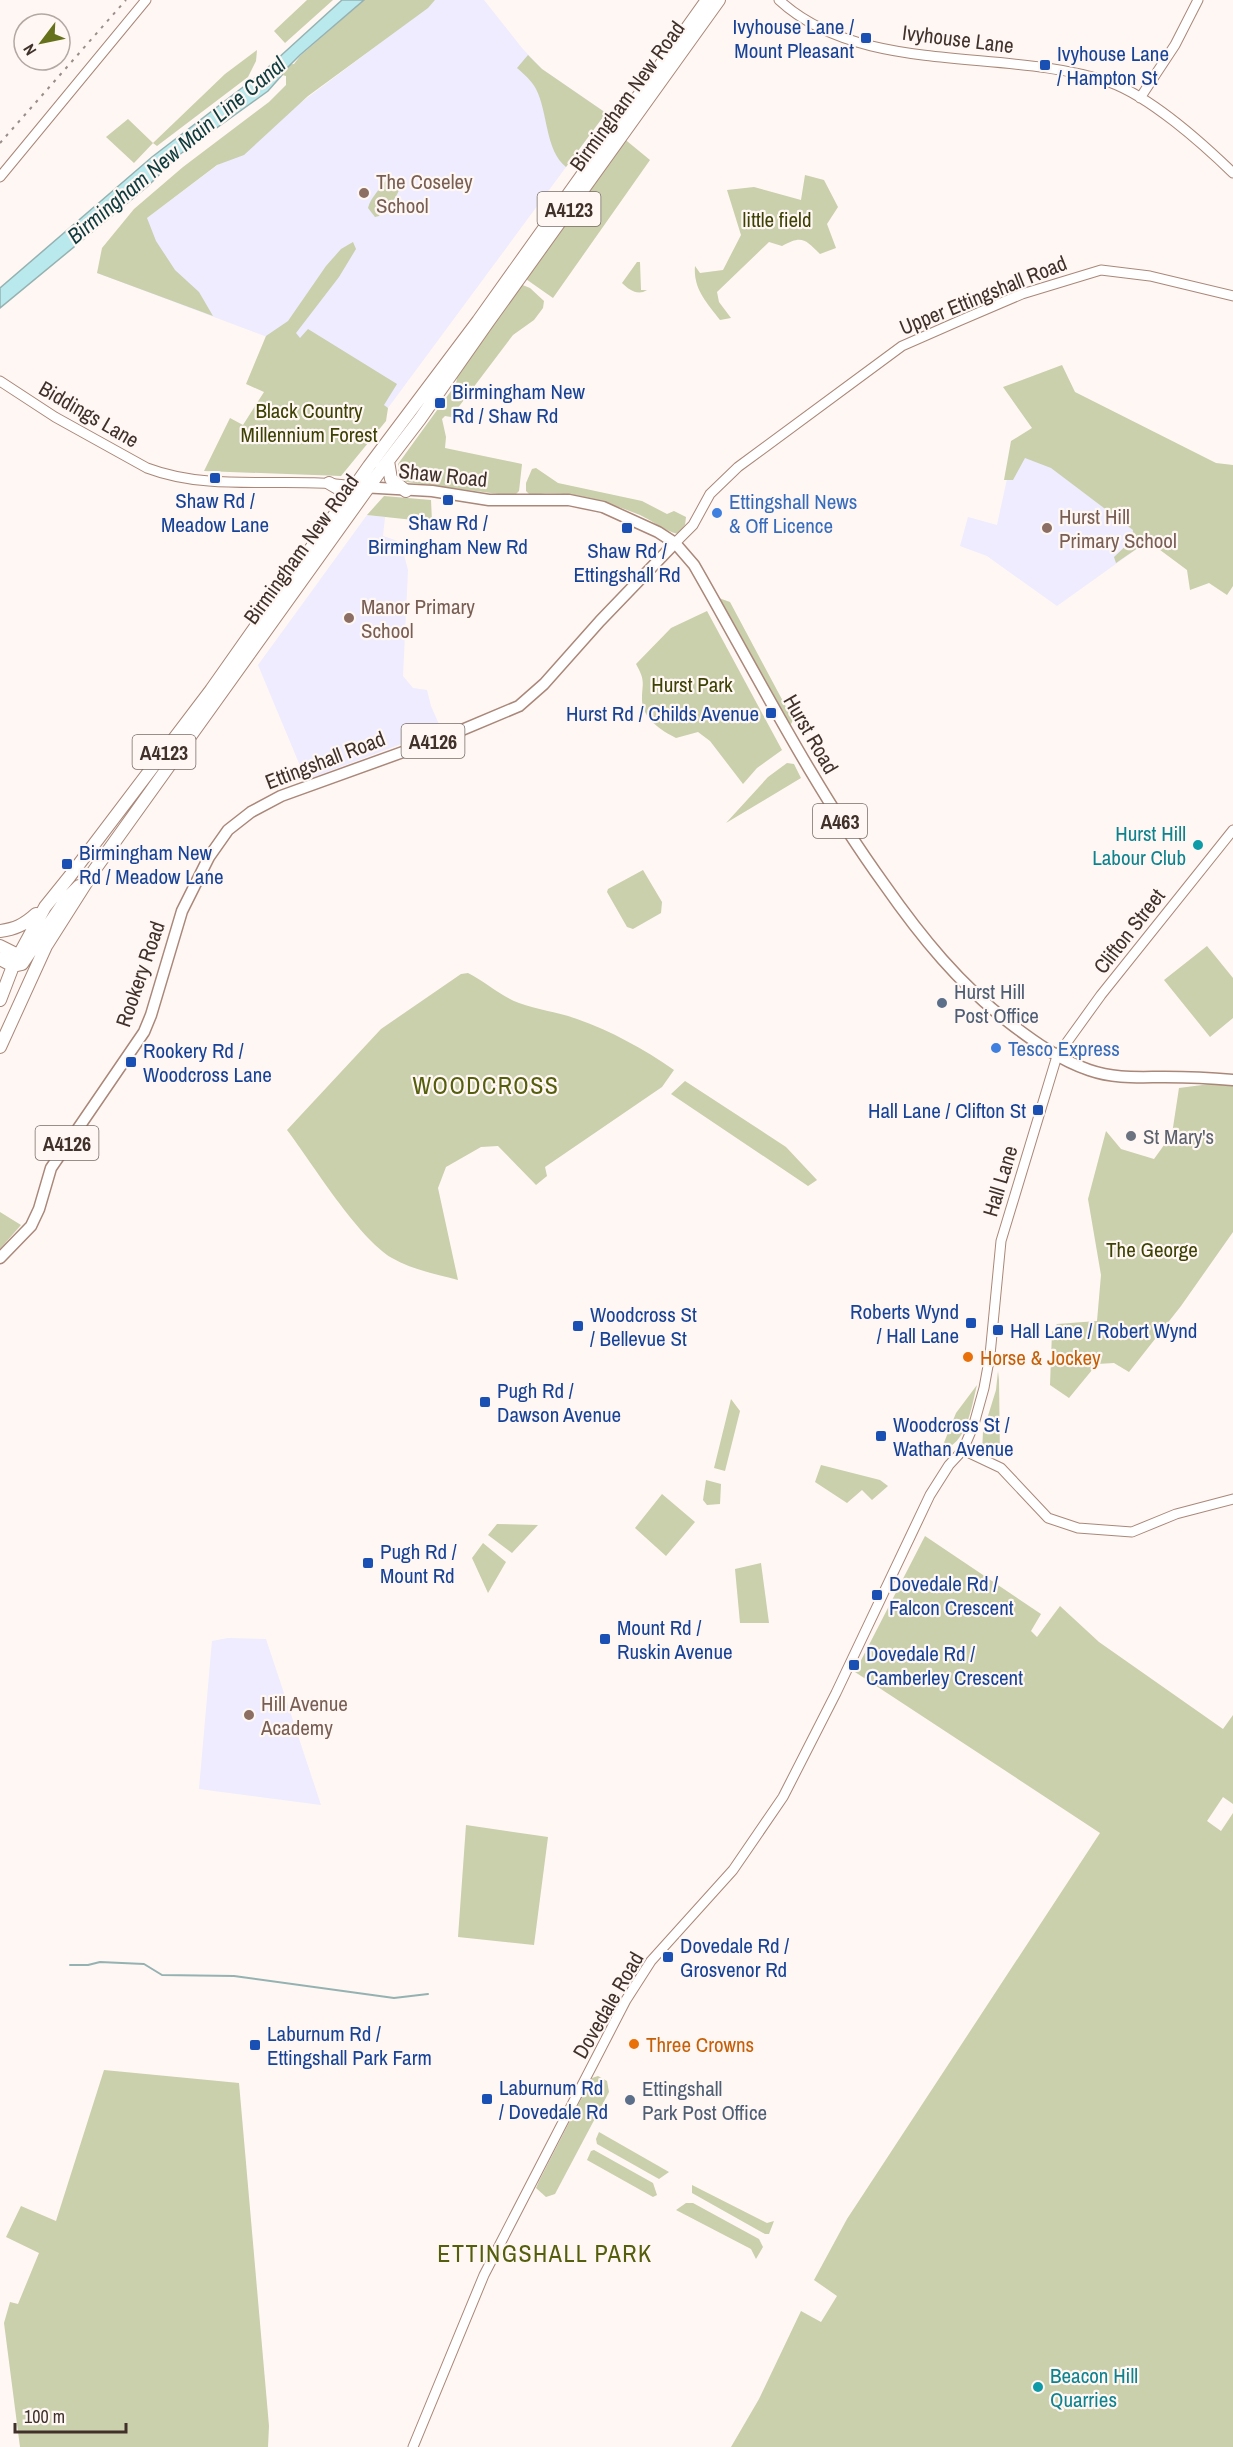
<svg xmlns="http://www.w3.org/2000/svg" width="1233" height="2447" viewBox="0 0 1233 2447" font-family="'Archivo Narrow',sans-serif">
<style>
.education{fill:#eeecfe}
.green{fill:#cacfac}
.water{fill:#b9e9ec;stroke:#95b2b2;stroke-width:1.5}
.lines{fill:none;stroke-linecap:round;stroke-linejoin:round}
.stream{stroke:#95b2b2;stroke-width:2}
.secondary-casing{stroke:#aa8779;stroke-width:11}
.primary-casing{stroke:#aa8779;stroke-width:13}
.highway-casing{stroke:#aa8779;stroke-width:14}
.secondary{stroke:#fff;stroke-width:9}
.primary{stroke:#fff;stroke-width:10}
.highway{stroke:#fff;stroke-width:12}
.rail{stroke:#9a8e89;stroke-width:2;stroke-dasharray:3 6;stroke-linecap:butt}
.transit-dot{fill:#1a4fb4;stroke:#fff7f3;stroke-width:2}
.education-dot{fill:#8d6e63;stroke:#fff7f3;stroke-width:2}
.shop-dot{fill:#3f7fe0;stroke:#fff7f3;stroke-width:2}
.culture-dot{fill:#0f9aa8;stroke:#fff7f3;stroke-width:2}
.service-dot{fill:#5c6f8a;stroke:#fff7f3;stroke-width:2}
.worship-dot{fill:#6b7280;stroke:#fff7f3;stroke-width:2}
.food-dot{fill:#e8710a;stroke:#fff7f3;stroke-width:2}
.labels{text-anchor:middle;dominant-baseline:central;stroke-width:4.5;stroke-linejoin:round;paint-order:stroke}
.shield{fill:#fff7f3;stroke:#796c67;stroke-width:1.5}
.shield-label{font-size:20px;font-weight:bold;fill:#40312b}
.transit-label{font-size:21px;fill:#164399;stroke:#fff7f3;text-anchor:start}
.street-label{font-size:21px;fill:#40312b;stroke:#fff7f3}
.education-label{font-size:21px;fill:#785e54;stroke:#fff7f3;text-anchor:start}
.park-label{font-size:21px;fill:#3d4103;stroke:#fff7f3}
.shop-label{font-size:21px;fill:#366cbe;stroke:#fff7f3;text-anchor:start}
.culture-label{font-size:21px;fill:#0d838f;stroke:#fff7f3;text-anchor:end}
.service-label{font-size:21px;fill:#4e5e75;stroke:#fff7f3;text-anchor:start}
.worship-label{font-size:21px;fill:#5b616d;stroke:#fff7f3;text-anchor:start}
.food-label{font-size:21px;fill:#c56008;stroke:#fff7f3;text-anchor:start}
.water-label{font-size:22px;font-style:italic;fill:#0e3b3e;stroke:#fff7f3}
.quarter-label{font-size:24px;letter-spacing:1.5px;fill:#545e0c;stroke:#fff7f3}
</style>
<rect width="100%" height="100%" fill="#fff7f3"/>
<path class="education" d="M435 0H484L522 48 542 69 606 113 388 408 278 341 97 273 147 218 427 8Z
M1029 451 1148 541 1057 606 987 556 960 546 968 517 997 525 1007 479Z
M367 515 385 517 383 536 398 541 403 551 408 570 403 676 413 688 427 690 431 706 441 729 306 780 258 665Z
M228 1638 266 1639 321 1805 199 1789 212 1641Z"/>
<path class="green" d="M307 0H333L285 43 274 31Z
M364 0H435L428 8 308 96 244 155 217 165 147 218 156 241 175 270 199 292 213 316 97 273 102 248 134 209 183 167 269 102 286 85V76L282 75 279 69 283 65 294 64 300 56Z
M257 50 256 61 248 77 157 146 153 143 134 163 106 137 128 119 153 143 225 74Z
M528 55 542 69 606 113 566 167C545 150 548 112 536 89 532 81 524 74 517 68Z
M622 137 650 160 553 298 523 277Z
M805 175 824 180 838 207 827 224 836 248 820 254C805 239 802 235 782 246L769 242 717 292 719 302 731 318 720 320C707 303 693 289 695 266L700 273 723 270 741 235 727 190 754 187 801 200Z
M388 177 397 178 401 184C395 205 388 201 379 216L375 217 368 208C370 198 382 187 388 177Z
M353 242 356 249 339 277 296 333 300 338 308 329 397 384 384 405 388 408 386 421 341 476 204 471 230 418 243 425 264 392 246 384 266 336 288 321 326 266 341 249Z
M637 262H640L641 290H647C638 296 629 290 622 283Z
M520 284 530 288 544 301 543 308 534 320 513 335 451 417 445 416 442 419 446 437 445 448 522 464 519 491 514 496 406 482 398 474V464L456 384 458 371Z
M1062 365 1075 392 1216 463 1233 465V586L1227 595 1209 583 1190 590 1187 570 1148 541 1116 563 1114 557 1132 540 1133 530 1051 468 1025 458 1013 480H1004L1011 441 1032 428 1003 387Z
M536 468 558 483 642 501 667 514 674 511 686 517 685 525 678 534C664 531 653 521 640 515 605 501 568 489 530 495L526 491V483L532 469Z
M384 496 431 500 432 522 367 515Z
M716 597 730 602 793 720 788 730Z
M707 611 782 750 757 768 743 784 710 741 698 732 676 738C662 731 642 718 642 700 642 682 646 682 636 664L671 628Z
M787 763 794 764 801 778 726 823 768 777Z
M643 870 662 902 661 913 633 929 627 927 607 892 608 889Z
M1207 946 1233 978V1018L1210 1037 1164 980Z
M468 973C486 982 500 996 519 1003 538 1010 558 1012 577 1019 611 1031 644 1049 674 1070L662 1087 545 1167 547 1176 536 1185 498 1146 481 1147 446 1167 438 1188 458 1280C436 1274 413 1270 392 1258 357 1237 313 1164 287 1130L381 1029 461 974Z
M685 1081 786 1147 817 1180 808 1186 671 1094Z
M1218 1083 1233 1085V1232L1181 1306 1129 1372 1114 1363 1097 1364 1069 1398 1050 1385 1052 1332 1057 1324 1097 1321 1101 1275 1088 1199 1106 1131 1121 1149 1154 1159 1172 1134 1179 1088Z
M0 1212 21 1225 0 1249Z
M998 1371 999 1380 1000 1456 982 1452 983 1432 996 1390Z
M977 1385C971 1408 967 1445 941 1450L956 1413Z
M731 1399 740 1411 725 1471 714 1468Z
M821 1465 880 1480 888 1486 872 1500 862 1490 847 1503 815 1482Z
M706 1480 721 1484 720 1504 707 1505 703 1500Z
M662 1494 695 1522 666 1556 635 1528Z
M497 1524 538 1525 512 1553 488 1535Z
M925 1536 1041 1614 1031 1631 1037 1637 1060 1606 1099 1642 1223 1729 1233 1715V1804L1223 1797 1207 1821 1221 1831 1233 1813V2447H731L759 2399 801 2311 821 2322 837 2296 814 2280 847 2219 1100 1833 855 1672Z
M483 1543 506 1562 488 1593 472 1558Z
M761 1563 769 1623H740L735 1569Z
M466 1825 548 1837 534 1945 458 1937Z
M104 2070 239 2083 269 2426 268 2447H20L4 2323 10 2302 18 2304 39 2253 6 2237 21 2206 56 2221Z
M598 2076 607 2081 609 2092 555 2194 546 2197 536 2188 539 2181 592 2078Z
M599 2132 669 2172 659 2179 597 2144 596 2139Z
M594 2150 653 2183 657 2195 653 2197 587 2160 591 2151Z
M692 2185 767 2223 774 2221 769 2234H765L692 2193Z
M686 2203H693L759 2239 763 2247 756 2259 751 2249 676 2210Z"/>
<path class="water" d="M342 0H364L300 55 287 68 283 65 279 68 282 75 268 91 179 155 148 186 0 308V288L152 157 264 71Z"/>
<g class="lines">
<path class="stream" d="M70 1965H88L100 1962 144 1964 162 1975 234 1976 394 1998 428 1994"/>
<defs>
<path id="secondary" d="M779 0C862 77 1007 47 1109 82 1149 96 1202 143 1233 173
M1140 98 1175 45 1198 0
M0 177 146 0
M0 381 55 417 147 468C213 493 286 476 355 486
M675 543 693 525 710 494 738 467 902 346 959 321 1022 294 1101 270 1150 276 1233 296
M963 1450 1001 1468 1048 1518 1078 1528 1132 1532 1176 1514 1233 1499
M413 2447 484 2275 626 2000 651 1961 733 1870 783 1797 836 1693 930 1495 949 1465 963 1450 974 1424 984 1388 990 1355 1001 1241 1057 1056 1101 995 1233 830"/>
<path id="primary" d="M361 487 432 491 489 500H569L603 507 658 532 675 543 694 565C756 673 811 783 884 884 921 937 960 985 1011 1024 1036 1043 1060 1060 1089 1070 1115 1079 1138 1077 1165 1077 1188 1077 1211 1078 1233 1080
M0 1258 31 1226 39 1209 51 1168 144 1032 151 1015 182 911 209 857 228 830 251 812 281 796 450 735 519 706 544 684 600 621 675 543"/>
<path id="highway" d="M388 461 391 479 406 491
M329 483 341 490 347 498
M0 931C15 929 24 925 36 914
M0 946 18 955 21 960
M0 959 13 966
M13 966 22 964 66 899 79 886
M0 1000 13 966 45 907 70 876 211 690 369 466 478 321 707 0
M0 1047 46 946 93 872 381 470 420 419 488 322 719 0"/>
</defs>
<use href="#secondary" class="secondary-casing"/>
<use href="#primary" class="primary-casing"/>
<use href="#highway" class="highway-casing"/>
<use href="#secondary" class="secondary"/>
<use href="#primary" class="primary"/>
<use href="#highway" class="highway"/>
<path class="rail" d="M0 143 126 0"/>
</g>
<g class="transit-dot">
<rect x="860" y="32" width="12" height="12" rx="3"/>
<rect x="1039" y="59" width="12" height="12" rx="3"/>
<rect x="434" y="397" width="12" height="12" rx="3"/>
<rect x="209" y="472" width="12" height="12" rx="3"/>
<rect x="442" y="494" width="12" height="12" rx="3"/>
<rect x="621" y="522" width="12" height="12" rx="3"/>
<rect x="765" y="707" width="12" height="12" rx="3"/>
<rect x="61" y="858" width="12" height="12" rx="3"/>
<rect x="125" y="1056" width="12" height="12" rx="3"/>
<rect x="1032" y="1104" width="12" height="12" rx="3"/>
<rect x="965" y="1317" width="12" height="12" rx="3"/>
<rect x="572" y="1320" width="12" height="12" rx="3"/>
<rect x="992" y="1324" width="12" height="12" rx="3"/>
<rect x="479" y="1396" width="12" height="12" rx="3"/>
<rect x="875" y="1430" width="12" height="12" rx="3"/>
<rect x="362" y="1557" width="12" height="12" rx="3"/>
<rect x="871" y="1589" width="12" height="12" rx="3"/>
<rect x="599" y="1633" width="12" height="12" rx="3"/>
<rect x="848" y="1659" width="12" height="12" rx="3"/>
<rect x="662" y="1951" width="12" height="12" rx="3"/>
<rect x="249" y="2039" width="12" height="12" rx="3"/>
<rect x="481" y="2093" width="12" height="12" rx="3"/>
</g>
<g class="education-dot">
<circle cx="364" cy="193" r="6"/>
<circle cx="1047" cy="528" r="6"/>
<circle cx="349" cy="618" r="6"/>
<circle cx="249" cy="1715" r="6"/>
</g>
<g class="shop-dot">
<circle cx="717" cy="513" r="6"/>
<circle cx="996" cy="1048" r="6"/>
</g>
<g class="culture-dot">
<circle cx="1198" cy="845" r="6"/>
<circle cx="1038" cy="2387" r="6"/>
</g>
<g class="service-dot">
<circle cx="942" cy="1003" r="6"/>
<circle cx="630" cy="2100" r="6"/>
</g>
<circle class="worship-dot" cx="1131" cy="1136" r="6"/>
<g class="food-dot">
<circle cx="968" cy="1357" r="6"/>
<circle cx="634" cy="2044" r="6"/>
</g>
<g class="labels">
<g class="shield">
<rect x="537.5" y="192" width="63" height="34" rx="4.5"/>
<rect x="401.5" y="724" width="63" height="34" rx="4.5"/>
<rect x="132.5" y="735" width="63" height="34" rx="4.5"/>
<rect x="813" y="804" width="54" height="34" rx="4.5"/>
<rect x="35.5" y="1126" width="63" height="34" rx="4.5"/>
</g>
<g class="shield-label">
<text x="569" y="209">A4123</text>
<text x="433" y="741">A4126</text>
<text x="164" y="752">A4123</text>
<text x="840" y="821">A463</text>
<text x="67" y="1143">A4126</text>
</g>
<g class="transit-label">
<text x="854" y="26" text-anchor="end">Ivyhouse Lane /<tspan x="854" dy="24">Mount Pleasant</tspan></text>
<text x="1057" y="53">Ivyhouse Lane<tspan x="1057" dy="24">/ Hampton St</tspan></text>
<text x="452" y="391">Birmingham New<tspan x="452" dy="24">Rd / Shaw Rd</tspan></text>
<text x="215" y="500" text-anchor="middle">Shaw Rd /<tspan x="215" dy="24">Meadow Lane</tspan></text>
<text x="448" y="522" text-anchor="middle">Shaw Rd /<tspan x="448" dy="24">Birmingham New Rd</tspan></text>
<text x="627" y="550" text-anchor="middle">Shaw Rd /<tspan x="627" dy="24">Ettingshall Rd</tspan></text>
<text x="759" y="713" text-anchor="end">Hurst Rd / Childs Avenue</text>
<text x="79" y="852">Birmingham New<tspan x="79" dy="24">Rd / Meadow Lane</tspan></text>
<text x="143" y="1050">Rookery Rd /<tspan x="143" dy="24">Woodcross Lane</tspan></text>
<text x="1026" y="1110" text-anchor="end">Hall Lane / Clifton St</text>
<text x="959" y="1311" text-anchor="end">Roberts Wynd<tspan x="959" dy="24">/ Hall Lane</tspan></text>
<text x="590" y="1314">Woodcross St<tspan x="590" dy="24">/ Bellevue St</tspan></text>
<text x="1010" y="1330">Hall Lane / Robert Wynd</text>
<text x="497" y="1390">Pugh Rd /<tspan x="497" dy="24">Dawson Avenue</tspan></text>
<text x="893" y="1424">Woodcross St /<tspan x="893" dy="24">Wathan Avenue</tspan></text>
<text x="380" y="1551">Pugh Rd /<tspan x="380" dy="24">Mount Rd</tspan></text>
<text x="889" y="1583">Dovedale Rd /<tspan x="889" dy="24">Falcon Crescent</tspan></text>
<text x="617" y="1627">Mount Rd /<tspan x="617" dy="24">Ruskin Avenue</tspan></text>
<text x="866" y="1653">Dovedale Rd /<tspan x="866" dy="24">Camberley Crescent</tspan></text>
<text x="680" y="1945">Dovedale Rd /<tspan x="680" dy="24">Grosvenor Rd</tspan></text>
<text x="267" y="2033">Laburnum Rd /<tspan x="267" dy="24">Ettingshall Park Farm</tspan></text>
<text x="499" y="2087">Laburnum Rd<tspan x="499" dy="24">/ Dovedale Rd</tspan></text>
</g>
<g class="street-label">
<text transform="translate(958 39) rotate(7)">Ivyhouse Lane</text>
<text transform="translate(627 96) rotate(-54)">Birmingham New Road</text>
<text transform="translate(983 295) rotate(-22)">Upper Ettingshall Road</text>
<text transform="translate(89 414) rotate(30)">Biddings Lane</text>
<text transform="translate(443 475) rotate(6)">Shaw Road</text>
<text transform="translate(301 549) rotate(-54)">Birmingham New Road</text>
<text transform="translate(811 734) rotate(60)">Hurst Road</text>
<text transform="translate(325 760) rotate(-21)">Ettingshall Road</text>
<text transform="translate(1129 931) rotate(-52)">Clifton Street</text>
<text transform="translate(140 974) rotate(-71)">Rookery Road</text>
<text transform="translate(1000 1181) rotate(-73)">Hall Lane</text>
<text transform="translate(608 2005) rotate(-60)">Dovedale Road</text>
</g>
<g class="education-label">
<text x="376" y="181">The Coseley<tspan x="376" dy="24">School</tspan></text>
<text x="1059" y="516">Hurst Hill<tspan x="1059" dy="24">Primary School</tspan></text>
<text x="361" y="606">Manor Primary<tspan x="361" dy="24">School</tspan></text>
<text x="261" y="1703">Hill Avenue<tspan x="261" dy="24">Academy</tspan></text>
</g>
<g class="park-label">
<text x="777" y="219">little field</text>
<text x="309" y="410">Black Country<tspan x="309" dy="24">Millennium Forest</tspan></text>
<text x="692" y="684">Hurst Park</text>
<text x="1152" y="1249">The George</text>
</g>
<g class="shop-label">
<text x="729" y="501">Ettingshall News<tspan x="729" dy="24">&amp; Off Licence</tspan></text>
<text x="1008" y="1048">Tesco Express</text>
</g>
<g class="culture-label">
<text x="1186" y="833">Hurst Hill<tspan x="1186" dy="24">Labour Club</tspan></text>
<text x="1050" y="2375" text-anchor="start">Beacon Hill<tspan x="1050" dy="24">Quarries</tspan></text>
</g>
<g class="service-label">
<text x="954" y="991">Hurst Hill<tspan x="954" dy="24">Post Office</tspan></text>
<text x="642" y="2088">Ettingshall<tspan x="642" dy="24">Park Post Office</tspan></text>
</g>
<g class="worship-label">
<text x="1143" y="1136">St Mary's</text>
</g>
<g class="food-label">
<text x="980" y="1357">Horse &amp; Jockey</text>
<text x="646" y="2044">Three Crowns</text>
</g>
<g class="water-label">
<text transform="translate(176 150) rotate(-40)">Birmingham New Main Line Canal</text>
</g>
<g class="quarter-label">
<text x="486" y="1085">WOODCROSS</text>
<text x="545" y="2253">ETTINGSHALL PARK</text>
</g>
</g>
<g transform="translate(42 42) rotate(238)"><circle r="28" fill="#fff7f3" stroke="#b3a8a3" stroke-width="1.5"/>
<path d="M0-4.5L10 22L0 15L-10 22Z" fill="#65711b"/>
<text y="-9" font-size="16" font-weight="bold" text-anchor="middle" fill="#40312b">N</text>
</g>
<path d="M15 2423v9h111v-9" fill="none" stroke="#40312b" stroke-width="3"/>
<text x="24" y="2423" font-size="18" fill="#40312b" stroke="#fff7f3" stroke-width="4.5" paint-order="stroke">100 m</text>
</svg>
